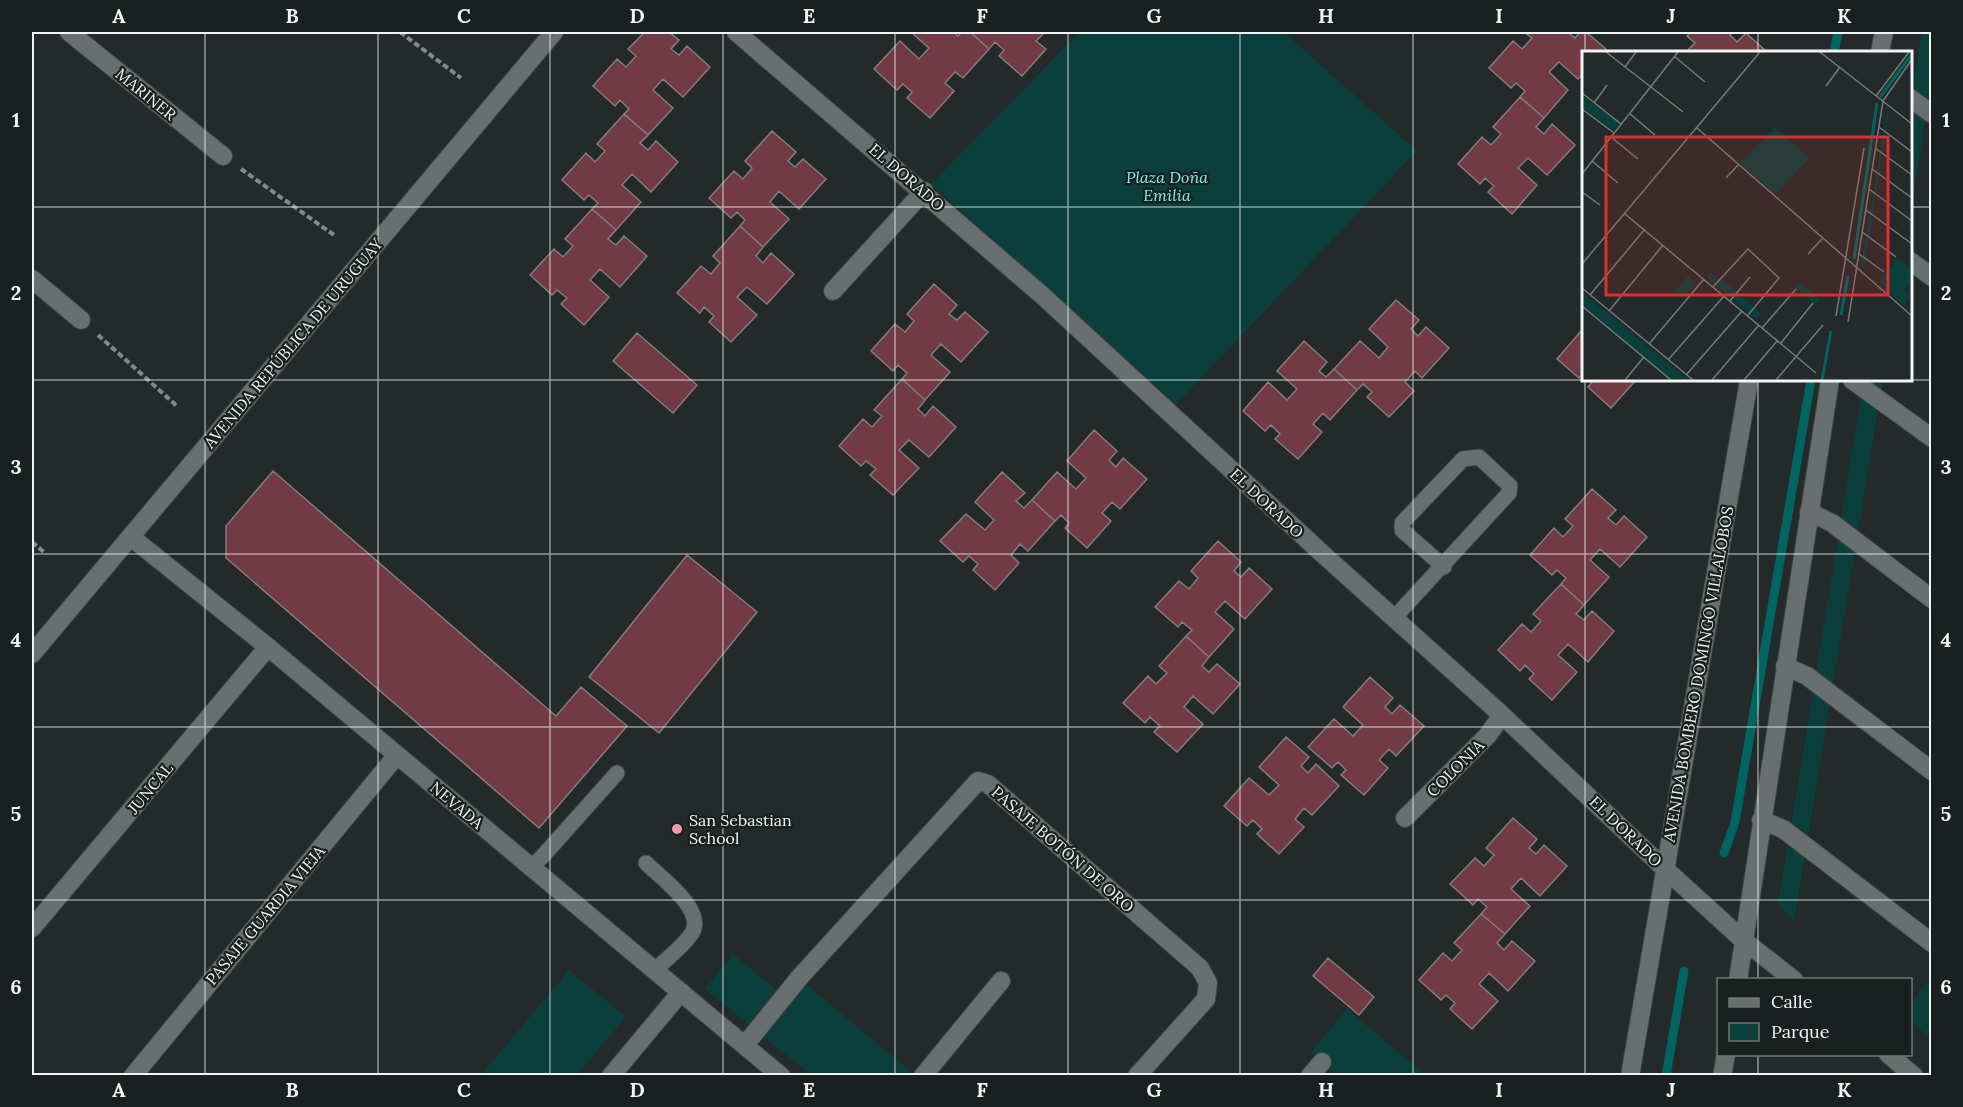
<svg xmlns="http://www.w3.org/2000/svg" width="1963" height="1107" viewBox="0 0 1963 1107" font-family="Lora,serif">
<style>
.green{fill:#0a3f3b}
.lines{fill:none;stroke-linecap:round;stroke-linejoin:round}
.stream{stroke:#006561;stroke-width:9}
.building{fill:#723a45;stroke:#847c7d;stroke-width:1.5}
.lane-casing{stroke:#3f4444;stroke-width:17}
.street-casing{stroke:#3f4444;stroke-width:20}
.secondary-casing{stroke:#3f4444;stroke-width:20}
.path{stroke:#838888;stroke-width:4;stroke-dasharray:6 3;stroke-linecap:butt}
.lane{stroke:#686f6e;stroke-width:15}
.street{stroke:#686f6e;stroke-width:18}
.secondary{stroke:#686f6e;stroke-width:18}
.grid{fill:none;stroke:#f0f4f4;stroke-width:1.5;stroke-opacity:0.55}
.poi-dot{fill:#f39aaa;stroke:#1a201f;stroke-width:2}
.labels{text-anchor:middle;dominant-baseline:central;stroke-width:4.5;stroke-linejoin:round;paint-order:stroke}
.street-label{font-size:16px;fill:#f0f4f4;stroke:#1a201f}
.park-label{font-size:16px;font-style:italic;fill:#7af2e9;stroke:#1a201f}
.poi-label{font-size:16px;fill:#f0f4f4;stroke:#1a201f;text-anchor:start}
.inset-river{fill:none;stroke:#006561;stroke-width:3}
.inset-road{fill:none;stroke:#757b7a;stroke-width:1.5}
.view{fill:#d73232;fill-opacity:0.15;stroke:#d73232;stroke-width:3}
.inset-edge{fill:none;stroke:#f0f4f4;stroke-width:3}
.neatline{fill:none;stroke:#f0f4f4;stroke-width:2}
.grid-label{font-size:20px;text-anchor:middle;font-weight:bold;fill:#f0f4f4}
</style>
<rect width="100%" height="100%" fill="#232a29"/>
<path class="green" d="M1080 32H1284L1417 151 1176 404 931 184Z
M1922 32H1931V83L1911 211V99Z
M1864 380H1883L1794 921 1778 904Z
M733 954 784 996 799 978 915 1075H811L705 989Z
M569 970 626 1017 577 1075H481Z
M1931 977V1040L1910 1020 1911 1003Z
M1347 1009 1426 1075H1338L1311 1052Z"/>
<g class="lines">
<path class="stream" d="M1834 52 1838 32
M1724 853 1735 822 1811 380
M1666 1076 1684 971"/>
</g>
<path class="building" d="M645 32H669L679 40 671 49 679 55 687 46 710 67 683 97 663 79 653 90 673 108 648 135 624 114 629 109 620 100 615 106 593 86 617 59 626 67 636 56 628 49Z
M911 32H953L958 36 962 32H970L989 49 963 78 955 72 945 83 954 91 930 118 907 98 912 92 903 84 897 90 874 69 900 41 919 59 929 48Z
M970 32H1045L1036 41 1046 49 1022 76 999 56 1004 50 995 42 989 49Z
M1524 32H1568L1575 38 1580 32H1586L1606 49 1603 52H1584V73L1578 79 1559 62 1549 72 1568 90 1544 118 1520 97 1525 91 1516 83 1511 88 1489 68 1513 41 1522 49 1532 38Z
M1691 32H1734L1730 35 1737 42 1746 33 1767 52H1686L1695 43 1687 36Z
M1520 97 1544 118 1536 127 1544 134 1552 124 1575 145 1547 175 1528 158 1518 168 1537 185 1512 214 1488 192 1494 186 1485 178 1480 184 1458 164 1482 137 1491 145 1501 134 1493 127Z
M624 114 648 135 640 143 648 150 656 141 678 162 651 192 632 174 622 185 641 202 616 230 592 209 598 203 589 195 584 200 562 180 586 153 595 162 605 151 597 144Z
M772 131 796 152 788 161 795 167 803 159 826 179 799 209 779 191 770 202 789 219 763 247 740 226 745 220 737 212 731 218 709 198 734 171 743 179 752 168 745 161Z
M592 209 616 230 608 239 616 245 624 236 647 256 620 287 600 269 590 280 609 297 584 325 561 304 567 298 557 290 552 295 530 275 554 249 563 257 573 246 565 239Z
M740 226 763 247 756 256 763 263 771 253 794 274 767 304 747 287 737 297 757 315 731 342 709 322 714 316 704 307 700 313 677 293 701 266 711 274 720 263 713 256Z
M934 284 957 305 949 314 957 320 965 312 988 332 961 362 941 344 931 355 950 372 925 400 902 379 907 373 898 365 893 371 871 351 895 324 905 332 914 321 907 314Z
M1396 300 1419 320 1411 329 1418 336 1426 327 1449 348 1422 378 1415 371 1405 382 1414 391 1389 417 1367 397 1372 392 1363 384 1357 390 1334 369 1360 341 1379 358 1388 347 1369 329Z
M1581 331 1584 334V373L1579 378 1557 359Z
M637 333 697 385 673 413 613 361Z
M1304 341 1327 362 1319 371 1326 377 1334 369 1357 390 1330 420 1323 413 1313 424 1322 432 1298 459 1275 439 1280 434 1271 425 1265 431 1243 411 1268 382 1287 400 1297 389 1277 371Z
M902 379 925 400 918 409 925 416 933 406 956 427 929 457 909 440 899 450 919 468 893 495 870 475 876 469 866 461 861 466 839 446 863 419 872 427 882 416 874 410Z
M1591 380H1636L1611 408 1588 387 1593 381Z
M1094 430 1117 451 1109 460 1116 467 1123 458 1147 479 1120 509 1112 502 1102 513 1111 521 1087 548 1065 528 1069 523 1061 515 1055 521 1032 500 1057 472 1076 489 1086 478 1067 461Z
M273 471 556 716 581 687 627 726 539 828 226 558V526Z
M1002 472 1025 493 1016 501 1024 508 1032 500 1055 521 1028 551 1020 544 1011 555 1019 563 995 590 973 570 978 564 969 556 963 562 940 541 966 514 985 530 994 520 975 502Z
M1592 489 1616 510 1608 518 1616 525 1624 516 1647 537 1620 567 1600 549 1590 560 1609 577 1584 605 1561 584 1566 578 1557 570 1552 575 1530 555 1554 528 1563 537 1573 526 1565 519Z
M1218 541 1241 562 1234 571 1241 577 1249 568 1272 589 1245 619 1225 601 1215 612 1234 629 1209 657 1186 636 1192 630 1182 622 1178 627 1155 607 1179 581 1189 589 1198 578 1191 571Z
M687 555 757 612 659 733 589 677Z
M1561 584 1584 605 1576 614 1584 620 1592 611 1614 631 1588 662 1568 644 1558 655 1577 672 1552 700 1529 679 1534 674 1525 665 1520 671 1498 650 1522 624 1531 632 1541 621 1533 614Z
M1186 636 1209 657 1202 666 1209 672 1217 664 1240 684 1213 714 1193 696 1184 707 1203 724 1177 752 1154 732 1160 726 1150 717 1145 723 1123 703 1148 676 1156 684 1167 673 1159 666Z
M1370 677 1393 698 1385 707 1392 714 1400 705 1424 726 1396 756 1389 749 1379 760 1388 768 1364 795 1341 775 1346 770 1338 762 1332 768 1308 747 1334 719 1353 736 1363 725 1343 707Z
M1286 737 1309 757 1301 766 1308 773 1316 764 1339 786 1312 815 1304 808 1295 819 1304 827 1279 854 1257 834 1262 829 1253 820 1247 826 1224 806 1249 778 1269 795 1279 785 1259 767Z
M1513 818 1537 839 1529 848 1536 854 1544 845 1567 866 1540 896 1521 878 1511 889 1530 906 1505 934 1481 914 1487 907 1478 899 1473 905 1450 884 1475 858 1484 866 1494 855 1486 848Z
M1481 914 1505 934 1497 943 1504 950 1512 941 1535 961 1508 991 1489 973 1479 984 1498 1001 1472 1029 1450 1009 1455 1003 1446 995 1441 1000 1419 980 1443 953 1452 961 1462 950 1454 943Z
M1328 958 1374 997 1359 1015 1313 976Z"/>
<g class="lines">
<defs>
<path id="lane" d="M1394 618 1509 493 1510 486 1479 457 1463 459 1402 523V530L1444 567
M646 863C661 878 706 910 692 933 683 947 667 958 655 970
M531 867 542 857 617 773"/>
<path id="street" d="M69 32 223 156
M736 32 1043 296 1326 557 1502 715 1664 868 1743 940 1794 980
M1880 52 1884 32
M1910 98 1932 114
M1910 261 1932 277
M32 279 81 320
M833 291 924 191
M1852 380 1932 438
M1809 512 1832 523 1932 599
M131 537 268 647 781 1076
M1785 666 1807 676 1932 771
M1405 818 1488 735 1502 715
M1761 820 1783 829 1932 943
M32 928 268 647
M1738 980 1830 380
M745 1045 799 978 978 781 988 784 1200 968 1208 983 1206 999 1137 1076
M1888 1054 1914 1076
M133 1076 397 755
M611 1076 681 992
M923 1076 1001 981
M1310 1076 1322 1062
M1630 1076 1749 380
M1722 1076 1726 1054"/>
<path id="secondary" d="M32 654 554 32"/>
</defs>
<use href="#lane" class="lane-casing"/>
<use href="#street" class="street-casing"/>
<use href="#secondary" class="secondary-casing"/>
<path class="path" d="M400 32 461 78
M241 169 334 235
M98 335 177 406
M32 542 45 553"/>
<use href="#lane" class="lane"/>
<use href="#street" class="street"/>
<use href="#secondary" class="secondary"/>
</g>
<path class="grid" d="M205 32V1076M378 32V1076M550 32V1076M723 32V1076M895 32V1076M1068 32V1076M1240 32V1076M1413 32V1076M1585 32V52M1758 32V52M32 207H1584M1910 207H1932M32 380H1932M1585 380V1076M1758 380V980M32 554H1932M32 727H1932M32 900H1932M1758 1054V1076"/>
<circle class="poi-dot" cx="677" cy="829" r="6"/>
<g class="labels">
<g class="street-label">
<text transform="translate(146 94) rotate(39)">MARINER</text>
<text transform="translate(907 177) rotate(41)">EL DORADO</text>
<text transform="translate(293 343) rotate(-50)">AVENIDA REPÚBLICA DE URUGUAY</text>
<text transform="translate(1267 503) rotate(43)">EL DORADO</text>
<text transform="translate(1698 674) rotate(-80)">AVENIDA BOMBERO DOMINGO VILLALOBOS</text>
<text transform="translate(1455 768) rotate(-45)">COLONIA</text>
<text transform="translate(150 788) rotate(-50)">JUNCAL</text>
<text transform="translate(457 805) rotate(40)">NEVADA</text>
<text transform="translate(1626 831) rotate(44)">EL DORADO</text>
<text transform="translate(1063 849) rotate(41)">PASAJE BOTÓN DE ORO</text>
<text transform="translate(265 915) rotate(-50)">PASAJE GUARDIA VIEJA</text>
</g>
<g class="park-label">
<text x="1167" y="177">Plaza Doña<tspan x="1167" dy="18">Emilia</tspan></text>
</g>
<g class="poi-label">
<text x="689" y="820">San Sebastian<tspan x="689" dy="18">School</tspan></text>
</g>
</g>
<g transform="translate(1582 51)">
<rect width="330" height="330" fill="#232a29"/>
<path d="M0 44 37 72 31 80 0 56ZM305 58 307 60 282 218 279 215ZM193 76 228 107 193 144 158 112ZM316 207 330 218V230L322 239 329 245 321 254 297 231ZM129 222 136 228 139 226 179 263 174 268 125 227ZM106 225 114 232 101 247 93 240ZM217 230 238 248 233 254 212 237ZM0 241 52 284 106 329H88L0 253Z" fill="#0a3f3b"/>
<path class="inset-river" d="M298 46 330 3M272 208 295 52M259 264 266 225M240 329 249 280"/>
<path class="inset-road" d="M24 1 101 61M238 1 330 73M92 5 123 31M43 16 54 1M244 35 258 16M0 42 39 73M294 45 327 1M12 52 25 34M0 58 32 82M47 62 73 84M297 76 330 101M115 77 330 265M29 86 56 108M293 97 330 124M10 110 36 132M290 118 330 147M0 123 96 1M144 127 157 113M287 138 330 170M0 141 18 154M284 159 330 193M43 163 234 322M280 181 314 206M226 203 240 188M277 203 302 221M0 213 178 1M131 236 166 198 197 227 166 264M0 237 111 329M8 244 63 178M148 250 168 226M0 255 89 329M27 260 81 194M254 265 282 97M266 271 301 50 330 8M180 277 214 238M199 292 231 252M67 293 122 228M86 309 142 245M104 324 160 260M43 329 62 306M130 329 177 274M162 329 196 289M194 329 241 274"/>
<path class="view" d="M24 86H306V244H24Z"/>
<rect width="330" height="330" class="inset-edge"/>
</g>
<rect width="1963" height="1107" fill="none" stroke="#1a201f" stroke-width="66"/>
<rect x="1717" y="978" width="195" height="78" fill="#1a201f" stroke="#707574" stroke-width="1.5"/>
<rect x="1729" y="998" width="30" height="9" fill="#686f6e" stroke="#707574" stroke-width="1.5"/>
<text x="1771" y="1008" font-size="18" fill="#f0f4f4">Calle</text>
<rect x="1729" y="1023" width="30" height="18" fill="#0a3f3b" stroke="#707574" stroke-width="1.5"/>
<text x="1771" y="1038" font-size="18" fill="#f0f4f4">Parque</text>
<rect x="33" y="33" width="1897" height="1041" class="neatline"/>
<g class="grid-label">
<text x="119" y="23">A</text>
<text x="292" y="23">B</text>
<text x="464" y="23">C</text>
<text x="637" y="23">D</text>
<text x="809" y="23">E</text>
<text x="982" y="23">F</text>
<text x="1154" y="23">G</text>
<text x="1326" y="23">H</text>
<text x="1499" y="23">I</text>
<text x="1671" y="23">J</text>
<text x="1844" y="23">K</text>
<text x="16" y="127">1</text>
<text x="1946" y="127">1</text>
<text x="16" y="300">2</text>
<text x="1946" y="300">2</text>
<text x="16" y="474">3</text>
<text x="1946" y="474">3</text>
<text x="16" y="647">4</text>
<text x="1946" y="647">4</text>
<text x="16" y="821">5</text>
<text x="1946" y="821">5</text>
<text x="16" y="994">6</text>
<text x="1946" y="994">6</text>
<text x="119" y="1097">A</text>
<text x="292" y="1097">B</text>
<text x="464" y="1097">C</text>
<text x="637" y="1097">D</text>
<text x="809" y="1097">E</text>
<text x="982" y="1097">F</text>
<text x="1154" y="1097">G</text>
<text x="1326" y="1097">H</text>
<text x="1499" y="1097">I</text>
<text x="1671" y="1097">J</text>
<text x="1844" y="1097">K</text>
</g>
</svg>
